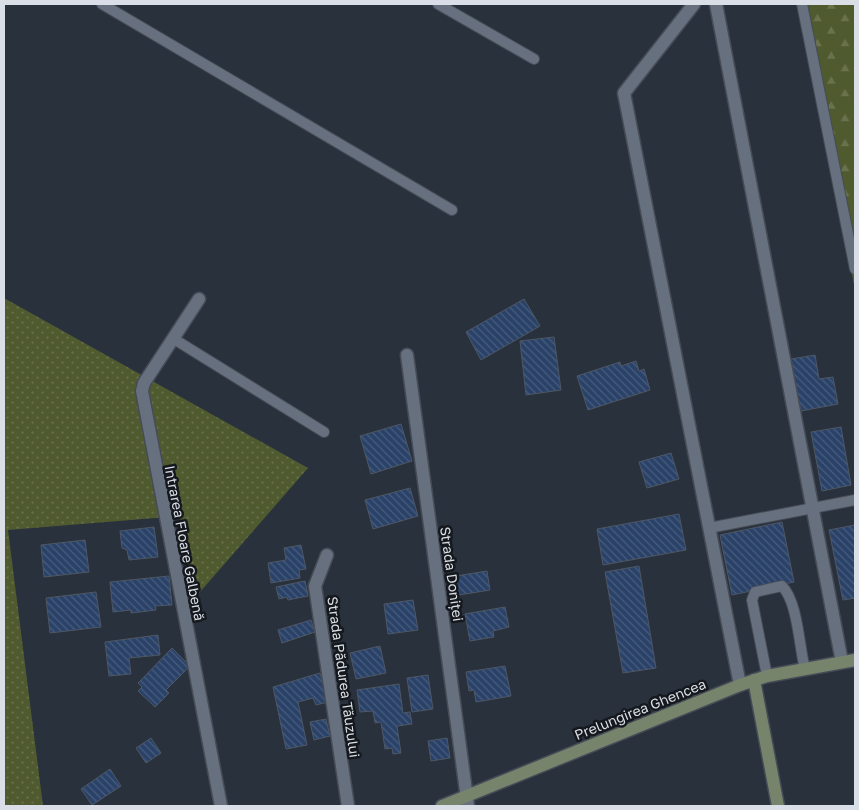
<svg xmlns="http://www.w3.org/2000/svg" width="859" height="810" viewBox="0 0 859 810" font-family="'Golos Text',sans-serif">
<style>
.grass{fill:url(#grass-dots)}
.forest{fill:url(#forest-firs)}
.building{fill:url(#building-back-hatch);stroke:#4e5764}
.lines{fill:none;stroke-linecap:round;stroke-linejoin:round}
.lane-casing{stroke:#464c57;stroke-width:12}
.street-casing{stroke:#464c57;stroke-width:15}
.secondary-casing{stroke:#464c57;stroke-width:15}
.lane{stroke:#67707e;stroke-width:10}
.street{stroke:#67707e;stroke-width:12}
.secondary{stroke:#77846c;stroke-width:12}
.labels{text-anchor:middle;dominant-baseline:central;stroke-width:5;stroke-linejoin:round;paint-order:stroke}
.street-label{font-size:14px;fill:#dadfe7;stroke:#15191e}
</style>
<defs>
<pattern id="grass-dots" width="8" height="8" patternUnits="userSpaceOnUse" patternTransform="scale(1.25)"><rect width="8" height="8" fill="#505a2f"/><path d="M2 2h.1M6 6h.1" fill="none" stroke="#69714d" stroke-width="1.8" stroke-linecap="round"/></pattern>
<pattern id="forest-firs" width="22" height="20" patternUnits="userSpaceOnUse" patternTransform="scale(1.25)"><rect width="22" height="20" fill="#505a2f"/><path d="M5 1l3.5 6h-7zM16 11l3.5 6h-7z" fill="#69714d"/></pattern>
<pattern id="building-back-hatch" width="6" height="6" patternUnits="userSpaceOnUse" patternTransform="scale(1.25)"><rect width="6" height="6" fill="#2a4268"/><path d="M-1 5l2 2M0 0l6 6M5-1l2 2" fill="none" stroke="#485d7e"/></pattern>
</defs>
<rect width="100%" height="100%" fill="#29313d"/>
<path class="grass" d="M4 298 308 468 193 600 180 516 8 530 43 806H4Z"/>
<path class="forest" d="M798 4H855V290Z"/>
<path class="building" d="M524 299 540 326 481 360 466 332Z
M554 337 561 390 526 395 520 341Z
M815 355 819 379 833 377 838 404 801 411 791 359Z
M636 361 639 371 644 369 650 390 588 410 577 376 620 362 621 366Z
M401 424 412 461 371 474 360 436Z
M841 427 851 485 822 491 811 432Z
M671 453 679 479 647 488 639 462Z
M410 488 418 516 373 529 365 500Z
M679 514 686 550 603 565 597 529Z
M782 522 794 582 732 595 720 535Z
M855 525V598L843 600 829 530Z
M154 527 158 557 129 560 127 550 122 548 120 531Z
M85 540 89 572 44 577 41 545Z
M301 545 306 569 299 570 300 578 271 583 268 563 286 560 284 548Z
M639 566 656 668 623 673 605 572Z
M487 571 490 590 459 595 456 576Z
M169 576 172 605 155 606 156 610 131 613V610L113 612 110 582Z
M305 581 308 596 288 600 287 597 279 599 276 587Z
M96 592 101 627 50 633 46 598Z
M413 600 418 630 388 634 384 604Z
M505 607 509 627 493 631 494 637 470 641 465 614Z
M311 620 315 632 282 643 278 630Z
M158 635 160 655 129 658 131 674 109 676 105 642Z
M380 646 386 673 356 679 350 653Z
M172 648 190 666 166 690 169 693 155 707 138 691 142 687 138 683Z
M505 666 511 696 476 702 474 690 469 691 466 672Z
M320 673 328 702 316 705 313 698 298 702 307 745 286 749 273 687Z
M428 675 433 709 412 712 407 678Z
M399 684 403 713 410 712 412 724 397 726 401 753 393 754 392 748 385 749 381 722 375 723 373 711 360 712 357 690Z
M326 719 330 736 314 740 310 722Z
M151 738 161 753 146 763 136 748Z
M447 738 450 758 431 761 428 741Z
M110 769 121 786 92 805 81 789Z"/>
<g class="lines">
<defs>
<path id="lane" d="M102 4 452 210
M438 4 534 59
M802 4 855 269
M174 339 324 432
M709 528 855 500
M767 676 752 600 755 592 782 586C798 602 799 647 805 669"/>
<path id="street" d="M694 4 624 93 740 685
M716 4 842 662
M199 299 144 383 142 391 221 806
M407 355 468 806
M327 555 315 586 348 806"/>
<path id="secondary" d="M754 680 778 806
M442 806 740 685 767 676 855 660"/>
</defs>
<use href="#lane" class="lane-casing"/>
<use href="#street" class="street-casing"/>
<use href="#secondary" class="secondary-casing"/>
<use href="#lane" class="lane"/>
<use href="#street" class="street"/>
<use href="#secondary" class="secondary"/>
</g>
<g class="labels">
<g class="street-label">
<text transform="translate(185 543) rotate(79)">Intrarea Floare Galbenă</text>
<text transform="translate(452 574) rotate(82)">Strada Doniței</text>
<text transform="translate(344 677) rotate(82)">Strada Pădurea Tăuzului</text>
<text transform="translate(640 709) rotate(-22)">Prelungirea Ghencea</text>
</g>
</g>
<rect width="859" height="810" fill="none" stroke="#dadfe7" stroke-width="10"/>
</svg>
